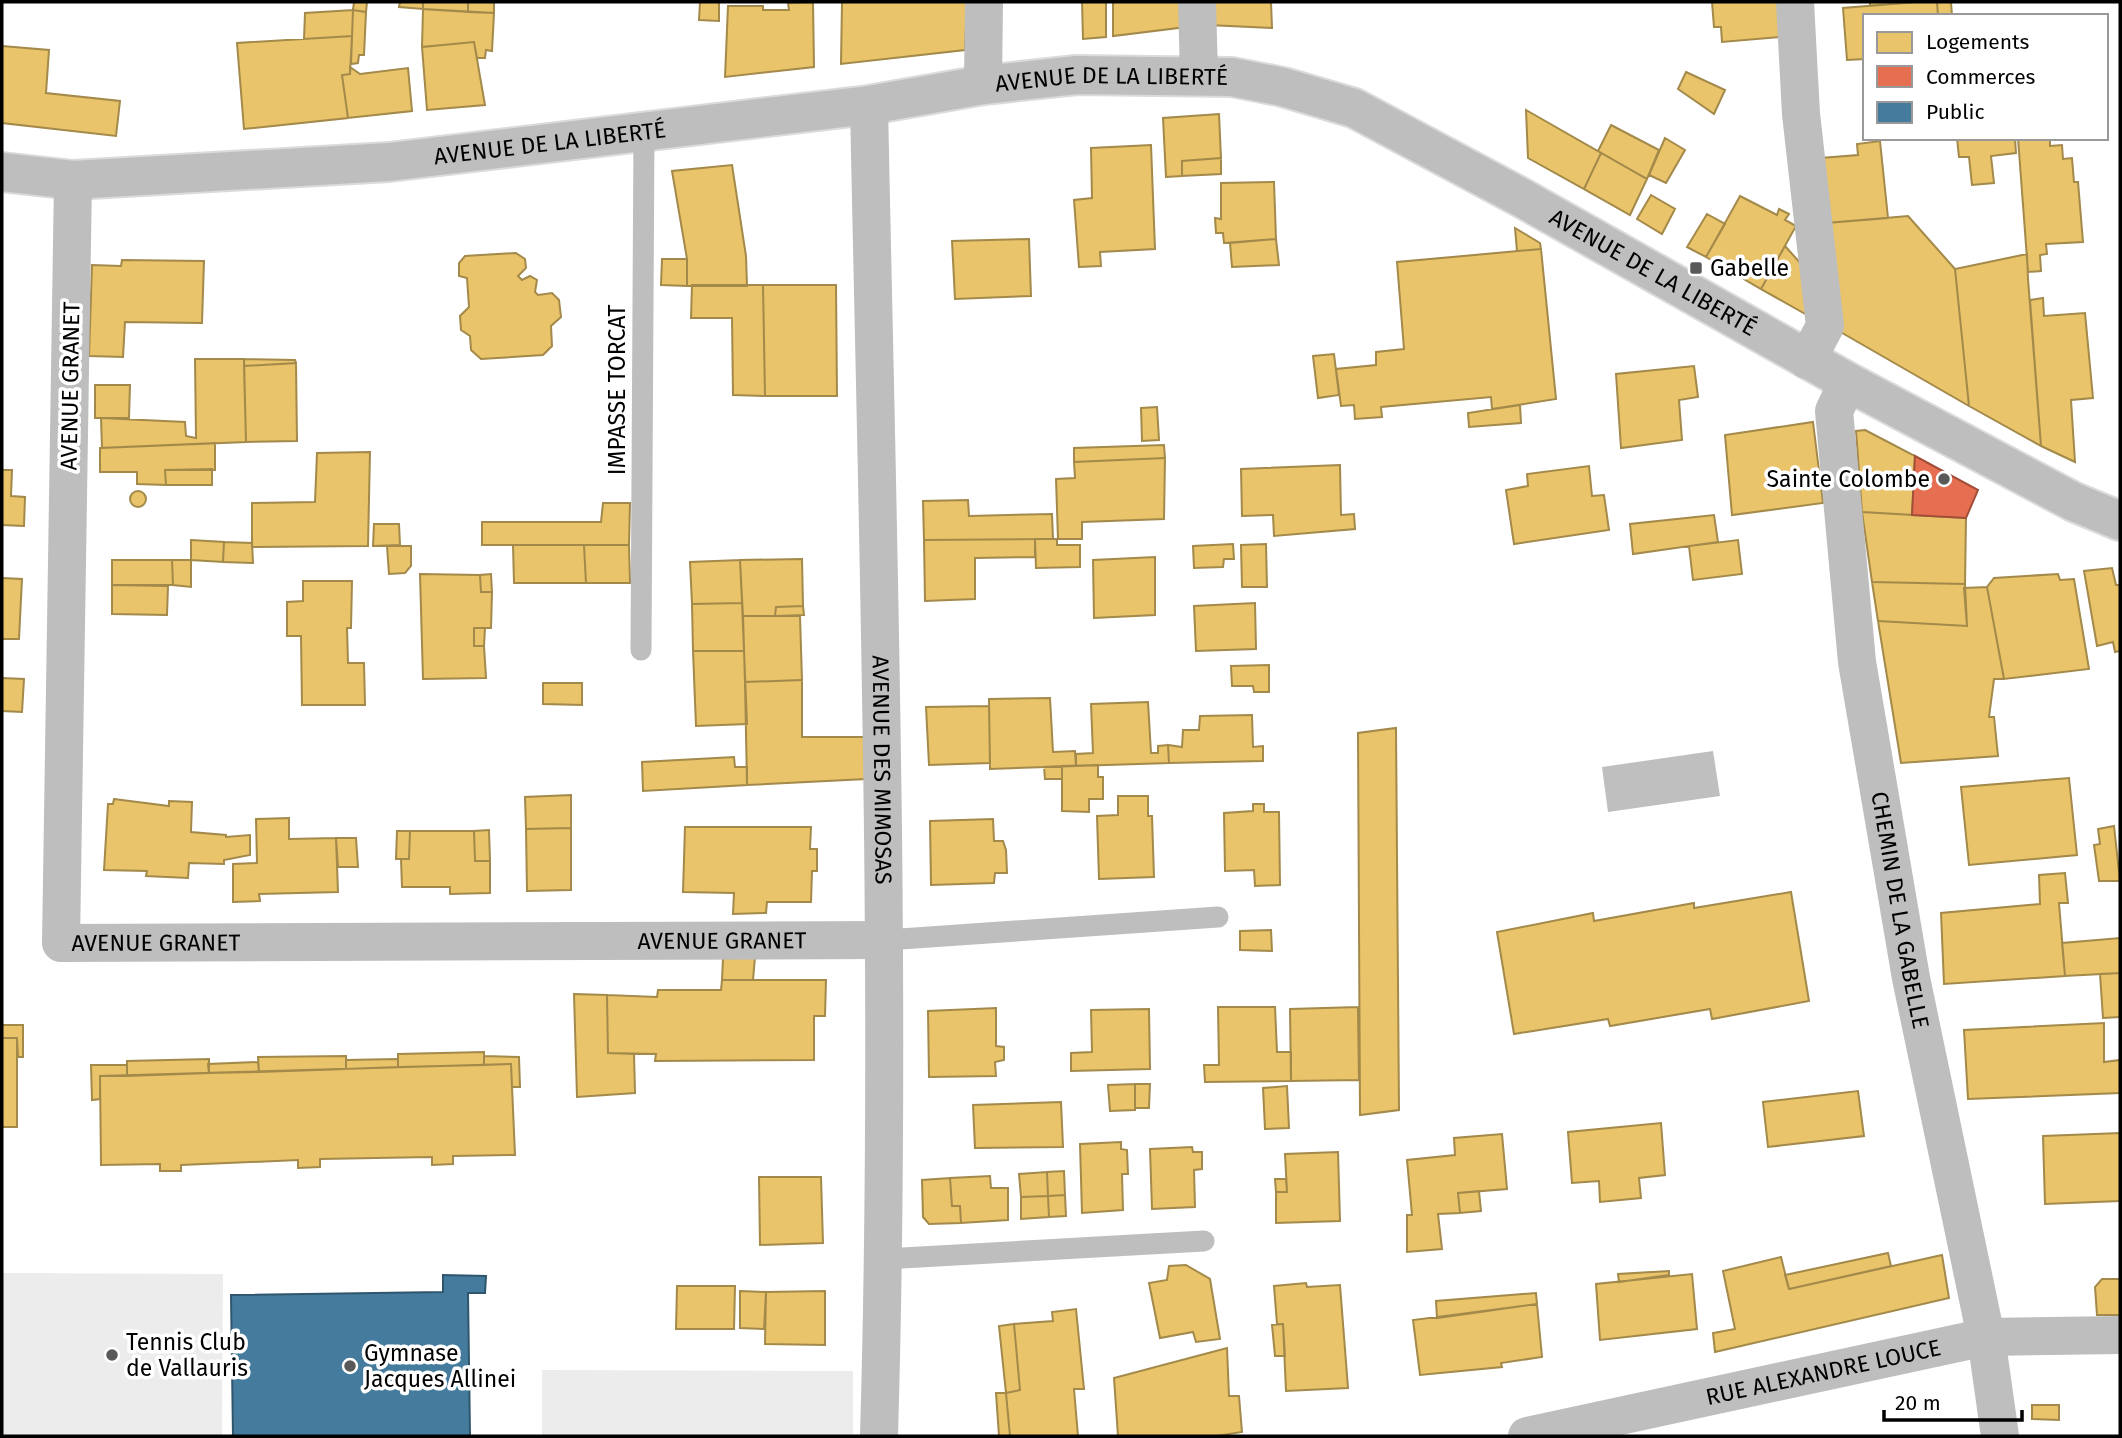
<svg xmlns="http://www.w3.org/2000/svg" width="2122" height="1438" viewBox="0 0 2122 1438" font-family="'Fira Sans',sans-serif">
<style>
.green{fill:#ececec}
.water{fill:#bfbfbf}
.homes{fill:#e9c46a;stroke:#a3894a;stroke-width:2}
.shops{fill:#e76f51;stroke:#a24e39;stroke-width:2}
.public{fill:#457b9d;stroke:#30566e;stroke-width:2}
.lines{fill:none;stroke-linecap:round;stroke-linejoin:round}
.primary-casing{stroke:#dbdbdb;stroke-width:42}
.lane{stroke:#bebebe;stroke-width:21}
.street{stroke:#bebebe;stroke-width:38}
.primary{stroke:#bebebe;stroke-width:38}
.poi-dot{fill:#595959;stroke:#fff;stroke-width:2.5}
.labels{text-anchor:middle;dominant-baseline:central;stroke-width:7;stroke-linejoin:round;paint-order:stroke}
.street-label{font-size:23px;fill:#000;stroke:#fff}
.poi-label{font-size:23px;fill:#000;stroke:#fff;text-anchor:start}
</style>
<rect width="100%" height="100%" fill="#fff"/>
<path class="green" d="M2 1273 223 1274 222 1436H2Z
M542 1370 853 1371V1436H542Z"/>
<path class="water" d="M1713 751 1720 796 1608 812 1602 767Z"/>
<path class="homes" d="M354 2H367L366 12 353 10Z
M400 2H423V9L399 7Z
M423 2H468V12L423 9Z
M468 2H494V13L468 12Z
M700 2H719V21L699 20Z
M813 2 814 67 725 77 728 6H763V10H789L788 3Z
M842 2H967L965 50 841 64Z
M1082 2H1106V37L1083 39Z
M1113 2H1185L1186 27 1113 36Z
M1208 2H1271L1272 28 1208 25Z
M1712 2H1779L1780 37 1722 42 1721 27H1714Z
M1870 2H1916L1870 6Z
M1916 2H1937L1938 16H1865V59L1847 60 1843 8Z
M1937 2H1951L1952 16H1938Z
M423 9 494 13 492 51 486 50 485 58H477L474 42 422 47Z
M353 10 366 12 364 55H359L358 63 351 64Z
M353 10 352 36 304 39 305 13Z
M352 36 350 74 342 75 348 118 244 129 237 43Z
M474 42 485 105 427 110 422 47Z
M2 46 49 50 46 93 120 101 116 136 2 123Z
M350 67 360 74 408 68 412 111 348 118 342 75 350 74Z
M1686 72 1725 90 1714 114 1678 89Z
M1526 110 1601 153 1584 189 1528 158Z
M1219 114 1221 158 1182 161V176L1166 177 1163 118Z
M1611 125 1659 150 1647 179 1598 151Z
M1665 138 1685 150 1666 183 1649 175Z
M1957 138H2015L2016 153 1991 156 1994 183 1972 185 1969 157H1959Z
M2018 138H2050V146L2062 145 2063 159 2072 158 2074 182H2078L2083 242 2046 244 2047 254 2040 255 2041 271 2028 272Z
M1880 141 1888 218 1827 223 1821 158 1858 155 1857 144Z
M1151 145 1155 249 1100 252 1101 266 1079 267 1074 200 1092 198 1091 148Z
M1601 153 1647 179 1630 215 1584 189Z
M1221 158V174L1182 176V161Z
M732 165 746 256 747 286H687V259L672 171Z
M1274 182 1276 239 1224 243 1223 233H1216L1215 218 1221 219V183Z
M1651 195 1675 209 1662 234 1637 219Z
M1740 196 1777 215 1779 209 1789 214 1785 220 1796 226 1761 289 1706 257Z
M1707 214 1725 224 1706 257 1687 247Z
M1908 216 1955 269 1969 406 1837 330 1827 223Z
M1515 228 1540 243 1541 249 1517 251Z
M1029 239 1031 296 955 299 952 241Z
M1276 239 1279 265 1232 267 1230 243Z
M1785 246 1812 276 1807 315 1761 289Z
M1541 249 1556 399 1492 409 1491 397 1381 407 1382 417 1355 419 1354 405 1341 406 1336 369 1376 365V352L1404 349 1397 262Z
M516 253 525 259 526 268 518 276 522 280 530 276 537 280 535 292 538 295 552 293 559 300 561 317 551 326 552 346 543 355 481 359 471 350 470 336 461 330 460 316 469 307 467 278 459 276V263L465 256Z
M2027 254 2028 279 2041 446 1969 406 1955 269Z
M662 259H687V286L661 285Z
M122 260 204 261 202 323 125 322 123 357 89 356 92 265 121 266Z
M692 285H763L765 396 733 395 732 318H691Z
M763 285H836L837 396H765Z
M2043 298 2044 316 2085 313 2093 398 2071 400 2075 462 2041 446 2030 300Z
M1334 354 1339 395 1318 398 1313 356Z
M195 359H244L246 442 102 448 101 418 185 422 186 436 196 438Z
M244 359 295 360 296 363 244 366Z
M296 363 297 441 246 442 244 366Z
M1694 366 1698 397 1679 400 1682 440 1621 448 1616 374Z
M95 385H130L129 418H95Z
M1520 405 1521 423 1469 427 1468 413Z
M1157 407 1159 440 1142 441 1141 408Z
M1813 422 1823 503 1732 515 1725 435Z
M1865 430 1915 456 1912 515 1862 512 1856 431Z
M215 443V470H165L166 485 137 484V472H100V448Z
M1164 445 1165 458 1074 462V448Z
M370 452 368 546 252 547V503L315 502 317 453Z
M1165 458 1164 519 1082 522V539H1058L1056 479 1075 478 1074 462Z
M1340 465 1341 515 1354 514 1355 529 1274 536 1273 515 1242 516 1241 469Z
M1589 466 1592 496 1604 495 1609 530 1514 544 1506 490 1528 486 1527 474Z
M212 469V485H166L165 470Z
M2 470H12L11 496 25 497 24 526 2 525Z
M130 499a8 8 0 1 1 16 0a8 8 0 1 1-16 0Z
M968 500 969 516 1052 514 1053 539 924 540 923 501Z
M603 503H630L629 545H482V522H601Z
M1862 512 1966 518 1965 584 1872 582Z
M1714 515 1718 542 1633 554 1630 524Z
M374 524H399L400 545 373 546Z
M1035 539V557L975 558V599L925 601 924 540Z
M1035 539H1057V545H1080V567L1036 568Z
M191 540 224 542 223 562 191 560Z
M1738 540 1742 574 1693 580 1689 546Z
M224 542 252 543 253 563 223 562Z
M1233 544 1234 559H1224L1223 567 1194 568 1193 546Z
M1266 544 1267 587H1242L1241 545Z
M513 545H584L586 583H514Z
M584 545H629L630 583H586Z
M387 546H411V566L405 573 389 574Z
M1155 557V615L1094 618 1093 560Z
M802 559 803 606 776 607 775 616H743L740 560Z
M112 560H172L173 585H112Z
M172 560H191V587L173 585Z
M740 560 742 603 692 604 690 562Z
M2112 568 2116 585H2120V651L2115 652 2113 642 2097 646 2084 571Z
M420 574 480 575 481 592H492L491 628H474V646H484L486 678 423 679Z
M491 574 492 592H481L480 575Z
M2058 574 2060 580 2074 579 2089 669 2004 679 1987 587 1994 578Z
M2 578 22 579 19 639H2Z
M303 581H352L351 628H347L348 663H364L365 705H302L301 636H287V602L303 601Z
M1872 582 1965 584 1967 626 1878 621Z
M112 585 168 586 167 615 112 614Z
M1987 587 2004 679H1994L1989 717H1994L1998 756 1901 763 1878 621 1967 626 1964 588Z
M742 603 744 651H693L692 604Z
M1255 603 1256 649 1196 651 1194 606Z
M803 606 804 615 775 616 776 607Z
M743 616H800L802 680 745 682Z
M474 628H485L484 646H474Z
M693 651H744L747 724 696 726Z
M1269 665V692H1254L1253 686H1232L1231 666Z
M2 678 24 679 22 712 2 711Z
M802 680V737H867L866 779 747 785 745 682Z
M543 683H582V705L543 704Z
M1050 698 1053 752 1075 751 1076 766 990 769 989 699Z
M1148 702 1151 753H1158V746L1168 745 1169 763 1076 766V754L1093 753 1091 704Z
M989 706 990 763 929 765 926 707Z
M1252 715 1253 747 1263 746V761L1169 763 1168 745 1182 747 1183 730H1199L1200 716Z
M1396 728 1399 1110 1360 1115 1358 733Z
M734 757 735 767H747V785L643 791 642 762Z
M1098 765V777H1103V799H1089V812L1062 811V766Z
M1062 766V779H1045L1044 767Z
M2069 778 2077 855 1969 865 1961 787Z
M571 795V828L526 829 525 797Z
M1118 796H1148V816H1152L1154 877 1099 879 1097 816 1118 815Z
M114 799 169 806V801L192 802 191 832 226 835V837L250 835V855L224 860V864L189 863 188 878 146 876 147 871 104 870 108 804H113Z
M1253 804H1264V812H1279L1280 885 1255 886 1254 870 1225 871 1224 813 1253 811Z
M289 818V839L336 838 338 892 259 894 260 901 233 902V864L257 863 256 819Z
M993 819 994 841H1003L1006 850 1007 873H995L994 883 931 885 930 821Z
M2114 826 2120 881H2099L2094 845 2100 844 2098 829Z
M685 827H811L810 849H817V871H812L811 902H767L766 913 733 914 734 893 683 892Z
M571 828V890L527 891 526 829Z
M489 830 490 861H475L474 831Z
M397 831H410L409 859H396Z
M410 831H474L475 861H490V893L450 894V887H402L401 859H409Z
M336 838H356L358 867H338Z
M2065 873 2068 903H2059L2065 976 1944 984 1941 913 2040 904 2039 875Z
M1791 892 1809 1001 1712 1019 1710 1009 1610 1026 1608 1019 1514 1034 1497 932 1593 913 1594 921 1694 903V908Z
M1271 930 1272 951 1240 950V931Z
M2120 938V973L2065 976 2062 943Z
M755 957 753 980H722L723 958Z
M2120 973V1017L2103 1018 2100 974Z
M722 980H826L825 1016H814V1060L655 1061 656 1054 608 1053 607 995 657 997 658 990H721Z
M574 994 607 995 608 1053 634 1054 635 1093 577 1097Z
M1218 1007H1275L1277 1052H1291V1081L1205 1082 1204 1065H1219Z
M1358 1007 1359 1080 1291 1081 1290 1009Z
M996 1008V1046L1004 1047V1060L995 1062 996 1076 929 1077 928 1011Z
M1149 1009 1150 1069 1071 1071V1053L1092 1052 1091 1010Z
M2104 1023V1062L2120 1060V1093L1968 1099 1964 1030Z
M2 1025H23V1057H18L17 1038H2Z
M2 1038H17V1127H2Z
M484 1052V1065L398 1067V1054Z
M346 1056V1069L259 1072 258 1057Z
M484 1056 519 1057 520 1087H512L511 1064 484 1065Z
M209 1059V1073L127 1076V1061Z
M398 1059V1067L346 1069V1060Z
M258 1062 259 1072 209 1073 208 1064Z
M511 1064 515 1155 453 1156V1164L432 1165V1157L320 1159V1167L298 1168V1160L181 1165V1171H160V1164L101 1165 100 1076Z
M91 1065H127V1076H100V1099L92 1100Z
M1135 1084H1150L1149 1108H1135Z
M1135 1084V1110L1110 1111 1108 1085Z
M1287 1086 1289 1128 1265 1129 1263 1088Z
M1858 1091 1864 1136 1768 1147 1763 1102Z
M1061 1102 1063 1147 975 1148 973 1105Z
M1661 1123 1665 1175 1639 1178 1641 1198 1600 1202 1599 1181 1572 1183 1568 1132Z
M2120 1133V1201L2045 1204 2043 1136Z
M1502 1134 1507 1189 1458 1193 1460 1213 1438 1214 1442 1249 1407 1252V1215H1412L1407 1160 1455 1155 1454 1138Z
M1121 1142V1149L1127 1150 1128 1174H1122L1123 1210 1082 1213 1080 1144Z
M1192 1147 1193 1152H1202V1169L1194 1170 1195 1207 1152 1209 1150 1149Z
M1338 1152 1340 1221 1276 1223V1192H1287L1285 1154Z
M1064 1171 1065 1195 1048 1196 1047 1172Z
M1047 1172 1048 1196 1021 1197 1019 1174Z
M990 1176 991 1188H1008V1220L961 1223 960 1206H952L950 1178Z
M759 1177H821L823 1243 760 1245Z
M950 1178 952 1206H960L961 1223 929 1224 923 1217 922 1180Z
M1275 1179H1286L1287 1192H1276Z
M1479 1191 1481 1211 1460 1213 1458 1193Z
M1065 1195 1066 1216 1049 1217 1048 1196Z
M1048 1196 1049 1217 1021 1219V1197Z
M1888 1253 1891 1266 1789 1289 1785 1275Z
M1942 1255 1949 1298 1715 1352 1713 1333 1735 1329 1723 1271 1781 1257 1789 1289Z
M1186 1265 1210 1279 1220 1339 1196 1342 1193 1332 1160 1338 1149 1283 1167 1280 1169 1266Z
M1669 1271V1275L1619 1282 1618 1274Z
M1692 1274 1697 1329 1600 1340 1596 1284Z
M2102 1279H2120V1315H2097L2095 1287Z
M1306 1283 1307 1287 1340 1285 1348 1388 1286 1391 1283 1324H1277L1274 1286Z
M677 1286H735L734 1329H676Z
M740 1291 766 1292 764 1329 740 1328Z
M825 1291V1345L765 1344 766 1292Z
M1536 1293 1537 1304 1437 1318 1436 1301Z
M1537 1304 1542 1357 1501 1363 1502 1367 1420 1375 1413 1320Z
M1076 1309 1084 1389H1074L1078 1436H1010L1006 1393 1020 1390 1014 1324 1053 1321 1052 1312Z
M1014 1324 1020 1390 1006 1393 999 1326Z
M1283 1324 1285 1356H1275L1272 1325Z
M1227 1348 1229 1396H1239L1242 1432 1217 1436H1118L1114 1378Z
M996 1393H1006L1010 1436H999Z
M2032 1405H2059V1420L2032 1419Z"/>
<path class="shops" d="M1915 456 1978 490 1966 518 1912 515Z"/>
<path class="public" d="M443 1275 486 1276 485 1293H468L470 1436H233L231 1295 443 1292Z"/>
<g class="lines">
<defs>
<g id="primary">
<path id="s5" d="M2 172 73 180 389 162 869 105 983 85 1077 75 1232 77 1283 87 1354 108 1522 198 1848 382 2074 502 2120 521"/>
</g>
</defs>
<use href="#primary" class="primary-casing"/>
<path class="lane" d="M641 650 644 131
M886 940 1218 917
M884 1259 1204 1241"/>
<g class="street">
<path d="M1197 2 1199 75"/>
<path d="M1795 2 1801 114 1825 326 1807 360"/>
<path d="M983 85 984 2"/>
<path id="s1" d="M869 105C878 549 892 992 879 1436"/>
<path id="s2" d="M73 180 61 943 886 940"/>
<path id="s3" d="M1848 382 1834 411 1857 662 1911 978 1986 1337 2000 1436"/>
<path id="s4" d="M1527 1436 1986 1337 2120 1335"/>
</g>
<use href="#primary" class="primary"/>
</g>
<g class="poi-dot">
<rect x="1689" y="261" width="14" height="14" rx="3.5"/>
<circle cx="1944" cy="479" r="7"/>
<circle cx="112" cy="1355" r="7"/>
<circle cx="350" cy="1366" r="7"/>
</g>
<g class="labels">
<g class="street-label">
<text stroke="none"><textPath href="#s5" startOffset="1116">AVENUE DE LA LIBERTÉ</textPath></text>
<text stroke="none"><textPath href="#s5" startOffset="550">AVENUE DE LA LIBERTÉ</textPath></text>
<text stroke="none"><textPath href="#s5" startOffset="1704">AVENUE DE LA LIBERTÉ</textPath></text>
<text transform="translate(70 386) rotate(-89)">AVENUE GRANET</text>
<text transform="translate(617 390) rotate(-90)">IMPASSE TORCAT</text>
<text stroke="none"><textPath href="#s1" startOffset="665">AVENUE DES MIMOSAS</textPath></text>
<text stroke="none"><textPath href="#s3" startOffset="536">CHEMIN DE LA GABELLE</textPath></text>
<text stroke="none"><textPath href="#s2" startOffset="1424">AVENUE GRANET</textPath></text>
<text stroke="none"><textPath href="#s2" startOffset="858">AVENUE GRANET</textPath></text>
<text stroke="none"><textPath href="#s4" startOffset="303">RUE ALEXANDRE LOUCE</textPath></text>
</g>
<g class="poi-label">
<text x="1710" y="268">Gabelle</text>
<text x="1930" y="479" text-anchor="end">Sainte Colombe</text>
<text x="126" y="1342">Tennis Club<tspan x="126" dy="26">de Vallauris</tspan></text>
<text x="364" y="1353">Gymnase<tspan x="364" dy="26">Jacques Allinei</tspan></text>
</g>
</g>
<rect width="2122" height="1438" fill="none" stroke="#000000" stroke-width="7"/>
<rect x="1863" y="14" width="245" height="126" fill="#ffffff" stroke="#999999" stroke-width="2"/>
<rect x="1877" y="32" width="35" height="21" fill="#e9c46a" stroke="#999999" stroke-width="2"/>
<text x="1926" y="49" font-size="21" fill="#000000">Logements</text>
<rect x="1877" y="66" width="35" height="21" fill="#e76f51" stroke="#999999" stroke-width="2"/>
<text x="1926" y="84" font-size="21" fill="#000000">Commerces</text>
<rect x="1877" y="102" width="35" height="21" fill="#457b9d" stroke="#999999" stroke-width="2"/>
<text x="1926" y="119" font-size="21" fill="#000000">Public</text>
<path d="M1884 1410v10h138v-10" fill="none" stroke="#000000" stroke-width="3.5"/>
<text x="1895" y="1410" font-size="21" fill="#000000" stroke="#ffffff" stroke-width="5" paint-order="stroke">20 m</text>
</svg>
